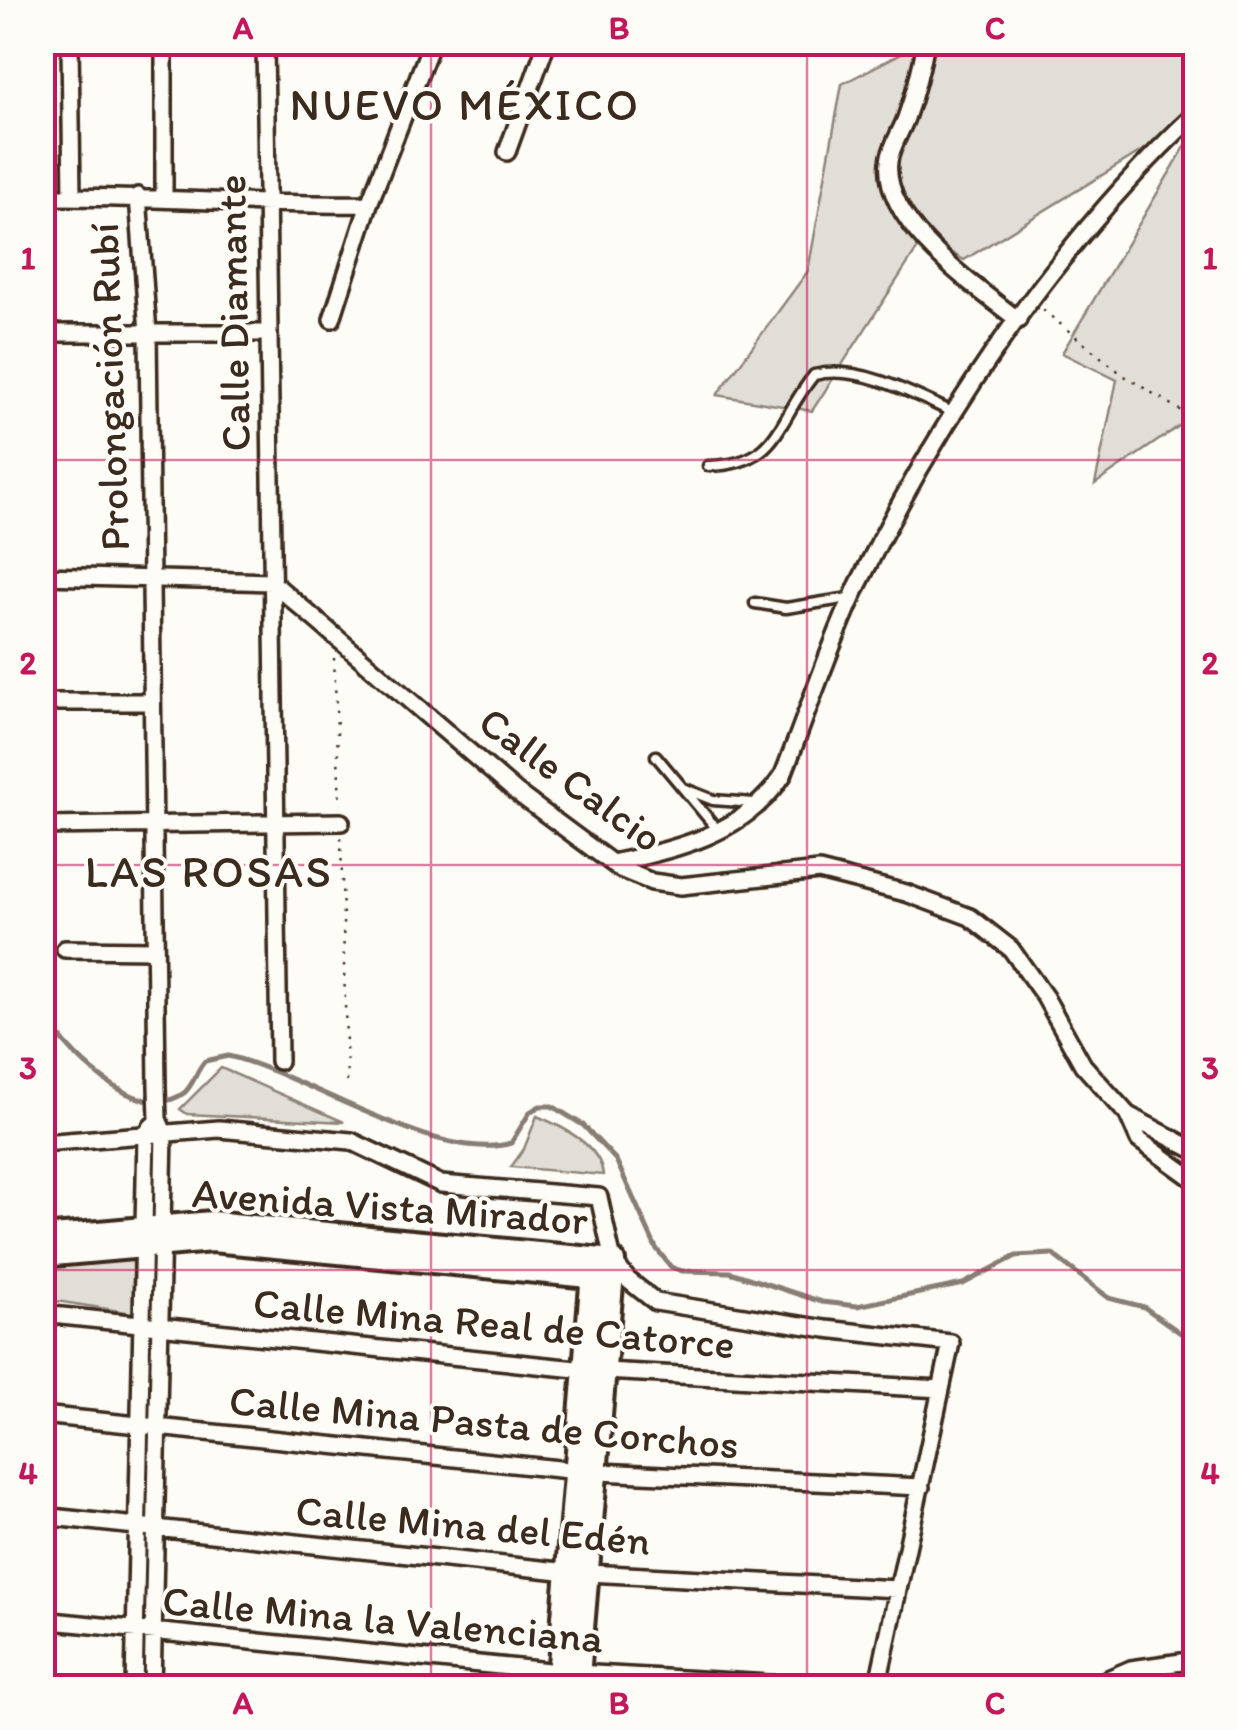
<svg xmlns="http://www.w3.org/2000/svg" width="1238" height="1730" viewBox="0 0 1238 1730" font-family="Itim,sans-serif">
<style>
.green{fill:#e1ded7;stroke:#8e847a;stroke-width:2.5}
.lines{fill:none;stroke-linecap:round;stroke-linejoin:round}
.stream{stroke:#887d74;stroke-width:5}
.lane-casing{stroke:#3b2a1e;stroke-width:15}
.street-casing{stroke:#3b2a1e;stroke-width:22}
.secondary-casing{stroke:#3b2a1e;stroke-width:30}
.path{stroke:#3b2a1e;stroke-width:2.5;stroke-dasharray:2.5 8;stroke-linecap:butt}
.lane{stroke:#fdfcf7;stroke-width:8}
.street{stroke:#fdfcf7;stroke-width:15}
.secondary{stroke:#fdfcf7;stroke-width:22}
.grid{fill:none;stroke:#c2185b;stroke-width:2.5;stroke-opacity:0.55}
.labels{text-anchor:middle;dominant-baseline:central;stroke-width:8;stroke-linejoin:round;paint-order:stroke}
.street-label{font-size:42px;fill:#3b2a1e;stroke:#fdfcf7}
.neighbourhood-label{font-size:45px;letter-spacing:2.5px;fill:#3b2a1e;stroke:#fdfcf7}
.neatline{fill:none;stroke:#c2185b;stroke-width:4}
.grid-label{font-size:32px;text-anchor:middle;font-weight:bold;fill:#c2185b}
</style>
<rect width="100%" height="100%" fill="#fdfcf7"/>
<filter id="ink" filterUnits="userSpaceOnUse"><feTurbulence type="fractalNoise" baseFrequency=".01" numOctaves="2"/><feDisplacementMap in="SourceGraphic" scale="20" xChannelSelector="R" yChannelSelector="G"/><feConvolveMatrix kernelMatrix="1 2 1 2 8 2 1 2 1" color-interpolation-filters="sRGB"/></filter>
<g filter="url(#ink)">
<path class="green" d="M921 43H1195V118L964 260 925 237 812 411 717 395 808 271 842 84Z
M1195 130V415L1095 484 1117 380 1062 353Z
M221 1068 344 1122 187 1114 180 1109Z
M537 1116C561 1126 601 1145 603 1175L511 1167 524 1149Z
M133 1258V1313L43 1299 42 1266Z"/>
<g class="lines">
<path class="stream" d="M42 1011C62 1048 137 1127 184 1093 194 1085 196 1070 205 1061L228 1056C303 1073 438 1165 511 1143L530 1112 540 1106H552L583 1125 616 1160 656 1248 671 1267 682 1271 730 1272 822 1302 857 1306 963 1284 1016 1256 1052 1254 1109 1298 1144 1307 1196 1344"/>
<defs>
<path id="lane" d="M708 466C780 465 776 421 814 375 859 364 911 393 952 412
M755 603 786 608 849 598
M656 756 717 829
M685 789 713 800 754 803"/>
<path id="street" d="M70 42 72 197
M164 42V196
M265 42 279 1061
M926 42C921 69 915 93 906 118 901 132 890 148 889 162 882 223 975 286 1018 320
M507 152 547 42
M138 196 148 333 157 1087 158 1119 164 1133 152 1688
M42 197C152 196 259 206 369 204
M332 319 369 204 432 42
M42 333H268
M42 576 272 582 516 792 620 869 652 882 681 886 819 871 906 893 970 917 1011 949 1045 997 1083 1065 1128 1115 1139 1140 1196 1181
M42 702H150
M42 826 341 822
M612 863C676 850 746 833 783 775 808 711 830 644 859 583 940 416 1060 240 1196 113
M65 949 155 950
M1128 1115 1196 1151
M42 1143 219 1129 351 1141 441 1184 599 1197 613 1261 628 1280 656 1302 826 1329 951 1343 877 1688
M42 1314 586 1370 941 1389
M42 1415 578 1471 921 1487
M42 1516 569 1572 898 1589
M42 1620 559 1672 838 1688
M134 1688 146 1134 152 1126
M1087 1688 1131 1669 1196 1660"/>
<path id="secondary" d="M42 1238 212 1223 613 1261 577 1688
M42 1255 212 1240 611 1278
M558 1688 594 1262"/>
</defs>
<use href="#lane" class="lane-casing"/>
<use href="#street" class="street-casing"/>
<use href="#secondary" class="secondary-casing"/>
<path class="path" d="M1043 310 1123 375 1196 420
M334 658 340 805
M341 838 347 1086"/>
<use href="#lane" class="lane"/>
<use href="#street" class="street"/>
<use href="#secondary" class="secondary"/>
</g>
</g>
<path class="grid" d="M431 42V1688M807 42V1688M42 460H1196M42 865H1196M42 1270H1196"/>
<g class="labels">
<g class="street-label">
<text transform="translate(233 313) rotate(-91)">Calle Diamante</text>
<text transform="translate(109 387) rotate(-92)">Prolongación Rubí</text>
<text transform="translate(571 779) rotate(36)">Calle Calcio</text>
<text transform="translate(390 1206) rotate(4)">Avenida Vista Mirador</text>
<text transform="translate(494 1323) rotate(5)">Calle Mina Real de Catorce</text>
<text transform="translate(484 1422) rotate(5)">Calle Mina Pasta de Corchos</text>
<text transform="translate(473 1525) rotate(5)">Calle Mina del Edén</text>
<text transform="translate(383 1619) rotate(5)">Calle Mina la Valenciana</text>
</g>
<g class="neighbourhood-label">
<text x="465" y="104">NUEVO MÉXICO</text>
<text x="209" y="871">LAS ROSAS</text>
</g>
</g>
<rect width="1238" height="1730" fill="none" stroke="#fdfcf7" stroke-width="110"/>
<rect x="55" y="55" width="1128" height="1620" class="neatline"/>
<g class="grid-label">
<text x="243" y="39">A</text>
<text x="619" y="39">B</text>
<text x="995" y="39">C</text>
<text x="28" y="269">1</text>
<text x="1210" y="269">1</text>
<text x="28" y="674">2</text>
<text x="1210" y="674">2</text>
<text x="28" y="1079">3</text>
<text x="1210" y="1079">3</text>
<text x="28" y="1484">4</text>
<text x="1210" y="1484">4</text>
<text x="243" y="1714">A</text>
<text x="619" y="1714">B</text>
<text x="995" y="1714">C</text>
</g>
</svg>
